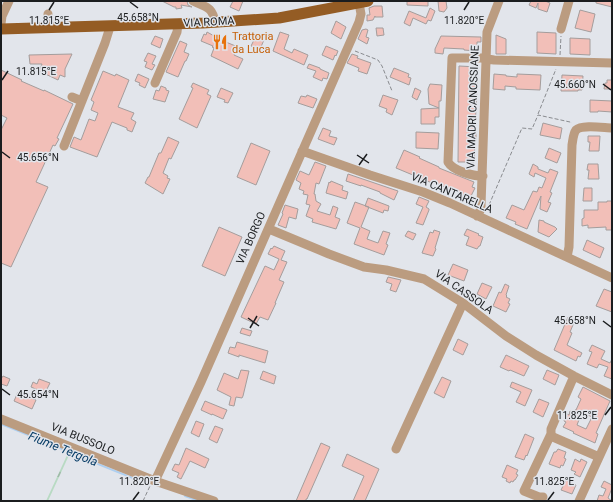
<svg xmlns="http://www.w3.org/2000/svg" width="613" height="502" viewBox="0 0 613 502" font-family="Roboto,sans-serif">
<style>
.forest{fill:url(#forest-firs)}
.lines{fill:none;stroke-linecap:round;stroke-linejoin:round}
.stream{stroke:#aecff0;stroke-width:2}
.building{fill:#f2bfb8;stroke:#a49d9c;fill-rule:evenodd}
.path{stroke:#898b8f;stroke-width:1;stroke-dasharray:4 2;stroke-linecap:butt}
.minor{stroke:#bb9c80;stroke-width:9}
.major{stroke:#945c24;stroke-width:11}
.ticks{fill:none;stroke:#1b1d1f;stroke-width:1.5}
.labels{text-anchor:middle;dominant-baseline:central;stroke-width:3;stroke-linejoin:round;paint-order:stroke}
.street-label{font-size:11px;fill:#1b1d1f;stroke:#e2e5eb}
.food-label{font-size:11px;fill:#c56008;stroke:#e2e5eb;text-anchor:start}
.water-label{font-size:12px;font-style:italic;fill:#083d67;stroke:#e2e5eb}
.ticks-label{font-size:10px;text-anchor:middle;fill:#1b1d1f;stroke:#e2e5eb;stroke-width:3;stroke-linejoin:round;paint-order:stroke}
</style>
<defs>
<pattern id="forest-firs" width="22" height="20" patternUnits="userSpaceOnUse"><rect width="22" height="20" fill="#b8dac3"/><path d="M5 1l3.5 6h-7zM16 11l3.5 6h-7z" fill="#9ebba7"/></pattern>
</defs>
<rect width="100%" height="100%" fill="#e2e5eb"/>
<path class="forest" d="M68 453H70L48 501H46Z"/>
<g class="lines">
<path class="stream" d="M1 424C50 443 97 465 146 483
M185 496 199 501"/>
</g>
<path class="building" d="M162 1H187L188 5 192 7 181 5 182 8 176 9V7H174Z
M233 1H243L239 11 230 7Z
M407 1H428V6L407 5Z
M438 1H446L447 8 444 12 439 11Z
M531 1H545L550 3 547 12 538 9V3L536 8 529 5Z
M596 1H612V7L596 3Z
M374 6H382L383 17H375V16L373 20 367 21V15H370L369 8Z
M430 8 435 11 431 21 428 20 426 24 413 18 410 26 404 23 409 11 426 18Z
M580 10 595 14 591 32 575 28Z
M336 21 346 27 341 39 331 33Z
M376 28H383L384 35 377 36Z
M366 29 368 30 366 37 369 38 367 44 358 39 362 30Z
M207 32 216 37V38L238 47 234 55 243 59 238 69 211 56 214 48 212 47 213 46 201 41 204 34 206 35Z
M280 32 289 35 284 49 292 53 294 49 308 55 304 65 273 51Z
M537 32 556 33V54L537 53Z
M496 35 506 39V54H496Z
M155 36 163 39 160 48 151 44Z
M256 36 264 40 260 49 251 46Z
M441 36 481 37V42H477V51L464 50V49L444 48 443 54 435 53V49Z
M570 38 590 39V55L570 54Z
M180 41 187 44 184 52 189 54 186 61H185L178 77 166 72Z
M326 46 338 51 336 56 335 55 333 60 322 55Z
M148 53 156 56 152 64 155 65 152 70 145 67 147 62 144 61Z
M72 54 65 69V77L60 75 58 80 39 71 42 64H30L29 55Z
M352 54 358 56 357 58 371 63 367 74 358 71 359 68 347 63Z
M309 64 320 68V69L329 73 327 79 323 78 322 81 313 77 316 71 307 68Z
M459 66 478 67 475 129H476V141H475L474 162H458Z
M394 68 409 74 408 77 411 78 409 85 390 77Z
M1 70 22 80 21 81 44 91V90L73 104 57 138 59 139 55 146 53 145 36 182 48 187 11 267 1 263V130L7 118 1 115Z
M103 71 115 76 116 74 129 80 118 107 134 113 131 119 136 122 132 132 127 130V128L112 122 97 157 70 147 74 137 81 140 89 119 95 121 98 113 91 110 94 102 91 100Z
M138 74 149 79 145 88 139 85 140 83 135 81Z
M494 74 506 75V76L517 77V74L541 75 540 90 516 89V87L505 86V90L493 89Z
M562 75 583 76 582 90H578V91H561Z
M607 80H612V89H604L605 83H607Z
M193 83 209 90 207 94 211 96 197 128 179 119 193 88 191 87Z
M430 84 442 85 441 101H439V108L429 104 428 89Z
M161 86 166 88V90L169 91 165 102 153 99 156 90 159 91Z
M221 88 233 93 228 103 224 102 225 100 217 97Z
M415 88 421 91 417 100 412 97Z
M307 95 317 99 313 108 298 103 301 96 306 97Z
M383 95 398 100 392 115 386 112 387 109 379 106Z
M590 100 612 101V112L598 111V112H590Z
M439 108V117H435V124H421V109Z
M543 123 562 128 560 139 540 135Z
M323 128 331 131 329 136 337 138 334 145 318 139Z
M416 132 439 133 438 149 416 148Z
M588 136H600L599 151H589L590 142H588Z
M168 137 179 142 171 159 169 158 163 173 168 176 167 178 170 179 163 194 145 183 148 177H149L159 153H161Z
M251 143 270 151 256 185 237 177Z
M549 148 561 153 557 163 545 158Z
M404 150 420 157 419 158 439 167V168L474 182 472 187 475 188 470 198 433 182 432 183 396 168Z
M315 162 326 166 319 184 316 183 314 194H315L316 201 321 204 317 211 330 215 333 206 338 208 335 217 340 219 336 229 312 222 313 219 306 216 310 205 306 204 308 195 303 194 304 191 299 189 301 183 296 180 300 171 309 175Z
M533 164 538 167V169L548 173 550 169 558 172 550 192 552 193 548 202 551 203 547 212 540 209 541 196 527 229 515 224 516 222 506 218 512 205 524 210 533 191 537 192 539 187 542 188 546 178 535 173 534 177 529 174Z
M588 164H598L599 179H588L589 170H587Z
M348 174 398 191 394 200 380 193V192L361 185V186L346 181Z
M331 181 343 186 342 190 348 192 346 199 326 193 329 182 330 183Z
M584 188H592V201H583Z
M419 197 429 201 426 207 429 209V210L423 225 416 223 423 207 416 204Z
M368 198 389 206 388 211 384 210 383 213 365 206Z
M607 201H612V230H606V227L588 228V225L582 226V219L584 218V210H598V202H607Z
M355 202 369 207 361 227 370 231 367 239 378 243 383 231 390 233 386 244 388 245 384 255 354 244 360 228 347 223Z
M285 205 298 209 296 219 289 217 286 228 278 225 283 214 282 213Z
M539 220 544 221V222L555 227 557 229 549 237 538 232Z
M219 227 242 237 225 276 202 266Z
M467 229 479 234 478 235 483 237 480 246H479L477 249 466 245 469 237 464 235Z
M434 230 440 232 435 248 436 249 433 256 422 253 430 232 433 233Z
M408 231 416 234 413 240 405 236Z
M587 240 604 248 600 258 583 250Z
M274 246 285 251 281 260 287 262 279 280 284 282 275 303H276L268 320 260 317 256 324 241 317 265 266 274 270 279 259 268 254 271 248 272 249Z
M453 264 468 270 464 281 448 275Z
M388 277 401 280 396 292 390 290 392 284 386 282Z
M482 283 492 287 486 299 477 294Z
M505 284 509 286 506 295 507 296 506 297 510 299 508 303 510 304 506 312 493 306 499 292 501 293Z
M604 289 612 292V312L596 306Z
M568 317 575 320 570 332 572 333 567 345 582 353 580 357 578 356 576 361 554 350Z
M242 328 252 331 250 336 240 333Z
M458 339 468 344 463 355 453 350Z
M237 342 268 351 265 363 239 355V357L228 353 230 347 235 348Z
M592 345 605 351 601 359 610 363 612 359V379L604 376 608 367 599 364 597 368 587 364 592 352 589 351Z
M506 355 529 366 524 376 510 370 509 371 500 367Z
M241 370 249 371 243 396 242 398 236 397 234 406 229 405 231 397 217 390 224 373 238 379Z
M547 370 559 375 555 385 543 379Z
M263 371 276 376 274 384 260 379Z
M3 376 10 379 7 386 1 384V379Z
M442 377 451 381 444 398 434 393Z
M39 379 50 383 45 393 31 387 33 382 37 384Z
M512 382 532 390 525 406 516 402 521 392 510 387Z
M583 387 610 401 596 433 598 434 595 443 573 433 574 432 563 427 566 422 564 421 567 414 569 415 570 411 573 413 575 410H576L581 399 578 397ZM582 412 592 417 586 429 577 425Z
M18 392 36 400 32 409 14 401Z
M539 399 549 403 543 417 533 412Z
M205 401 227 410 223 419 212 414V415L201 410Z
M196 421 204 424 199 437 191 433Z
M215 426 223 429 217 443 209 439Z
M525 434 534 438 527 456 526 455 524 460 515 457Z
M321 443 330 447 307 499H306V501H296Z
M186 448 209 459 205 468 190 461 181 479 177 477 179 473 172 470 175 464 179 465Z
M558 449 566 452 564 458 566 459 563 466 561 465 560 468 549 464 554 452H556Z
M347 454 379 469 365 501H353L364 476 342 466Z
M575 459 580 462 581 459 587 462 580 477 574 474 576 472 571 470Z
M507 465 518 470 516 474 518 475 515 480H514L513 482 511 481 510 483 506 481 507 479 502 477Z
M566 480 576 485 572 494 561 490Z
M604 481 612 485V488L608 498 612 501H597L599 495 603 496 606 489 601 487Z"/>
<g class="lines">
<path class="path" d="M355 51 378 60 382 66 392 91
M560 55 561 36
M538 114 556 69
M489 205 522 128 532 129 538 115 570 122 572 123
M143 501 150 486"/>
<path class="minor" d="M193 1C206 7 213 7 215 23
M48 14V28
M1 24 2 16 9 1
M561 29 569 1
M155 83 177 32 178 24
M72 97 82 101
M64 146 105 43 110 27
M302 151 370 175 423 192 450 203 612 278
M483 176C473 176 453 171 448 162L452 58H481L494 60 612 63
M477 216 481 209V205L487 32 499 1
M269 229 329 254 364 267 386 270 424 279 463 303 506 336 536 355 574 376 612 395
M567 257 569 247 572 145C573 140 573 134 576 130 582 124 605 128 612 128
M574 376 551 429V434L553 437 599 457
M1 419 155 481 214 501
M396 449 463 303
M155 481 201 382 359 22 361 14 359 3
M543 497H539L524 491 551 434
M579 501 612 429"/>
<path class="major" d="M1 29 203 23 279 18 368 1"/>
</g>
<path class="ticks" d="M130 2 138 8M49 10 54 2M464 10 469 2M2 80 8 71M603 84 611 90M2 152 10 158M357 155 369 163M359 165 367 154M248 318 259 326M603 321 611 327M250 328 257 316M2 389 10 395M605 415 611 407M133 500 139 492M548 500 554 492"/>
<defs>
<symbol id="restaurant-bare" viewBox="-9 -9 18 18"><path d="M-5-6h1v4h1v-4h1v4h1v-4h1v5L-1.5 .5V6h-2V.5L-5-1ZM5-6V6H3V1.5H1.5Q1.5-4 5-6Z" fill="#e8710a" stroke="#e2e5eb" stroke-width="2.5" paint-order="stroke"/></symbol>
</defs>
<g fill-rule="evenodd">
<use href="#restaurant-bare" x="209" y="31" width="22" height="22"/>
</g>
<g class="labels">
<g class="street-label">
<text transform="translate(209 22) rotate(-3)">VIA ROMA</text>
<text transform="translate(473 107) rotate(-88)">VIA MADRI CANOSSIANE</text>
<text transform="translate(452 193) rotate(23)">VIA CANTARELLA</text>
<text transform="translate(251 238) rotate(-66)">VIA BORGO</text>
<text transform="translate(464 292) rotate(35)">VIA CASSOLA</text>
<text transform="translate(83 439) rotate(22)">VIA BUSSOLO</text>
</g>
<g class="food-label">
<text x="232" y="36">Trattoria<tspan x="232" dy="13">da Luca</tspan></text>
</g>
<g class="water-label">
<text transform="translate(63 449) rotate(22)">Fiume Tergola</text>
</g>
</g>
<g class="ticks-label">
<text x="138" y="21">45.658°N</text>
<text x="464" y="24">11.820°E</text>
<text x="49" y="24">11.815°E</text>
<text x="36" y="75">11.815°E</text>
<text x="575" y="88">45.660°N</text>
<text x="38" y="161">45.656°N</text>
<text x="575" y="324">45.658°N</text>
<text x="38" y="398">45.654°N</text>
<text x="577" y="419">11.825°E</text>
<text x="139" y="485">11.820°E</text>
<text x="554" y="485">11.825°E</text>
</g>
<rect width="613" height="502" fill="none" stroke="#1b1d1f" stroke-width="4"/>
</svg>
